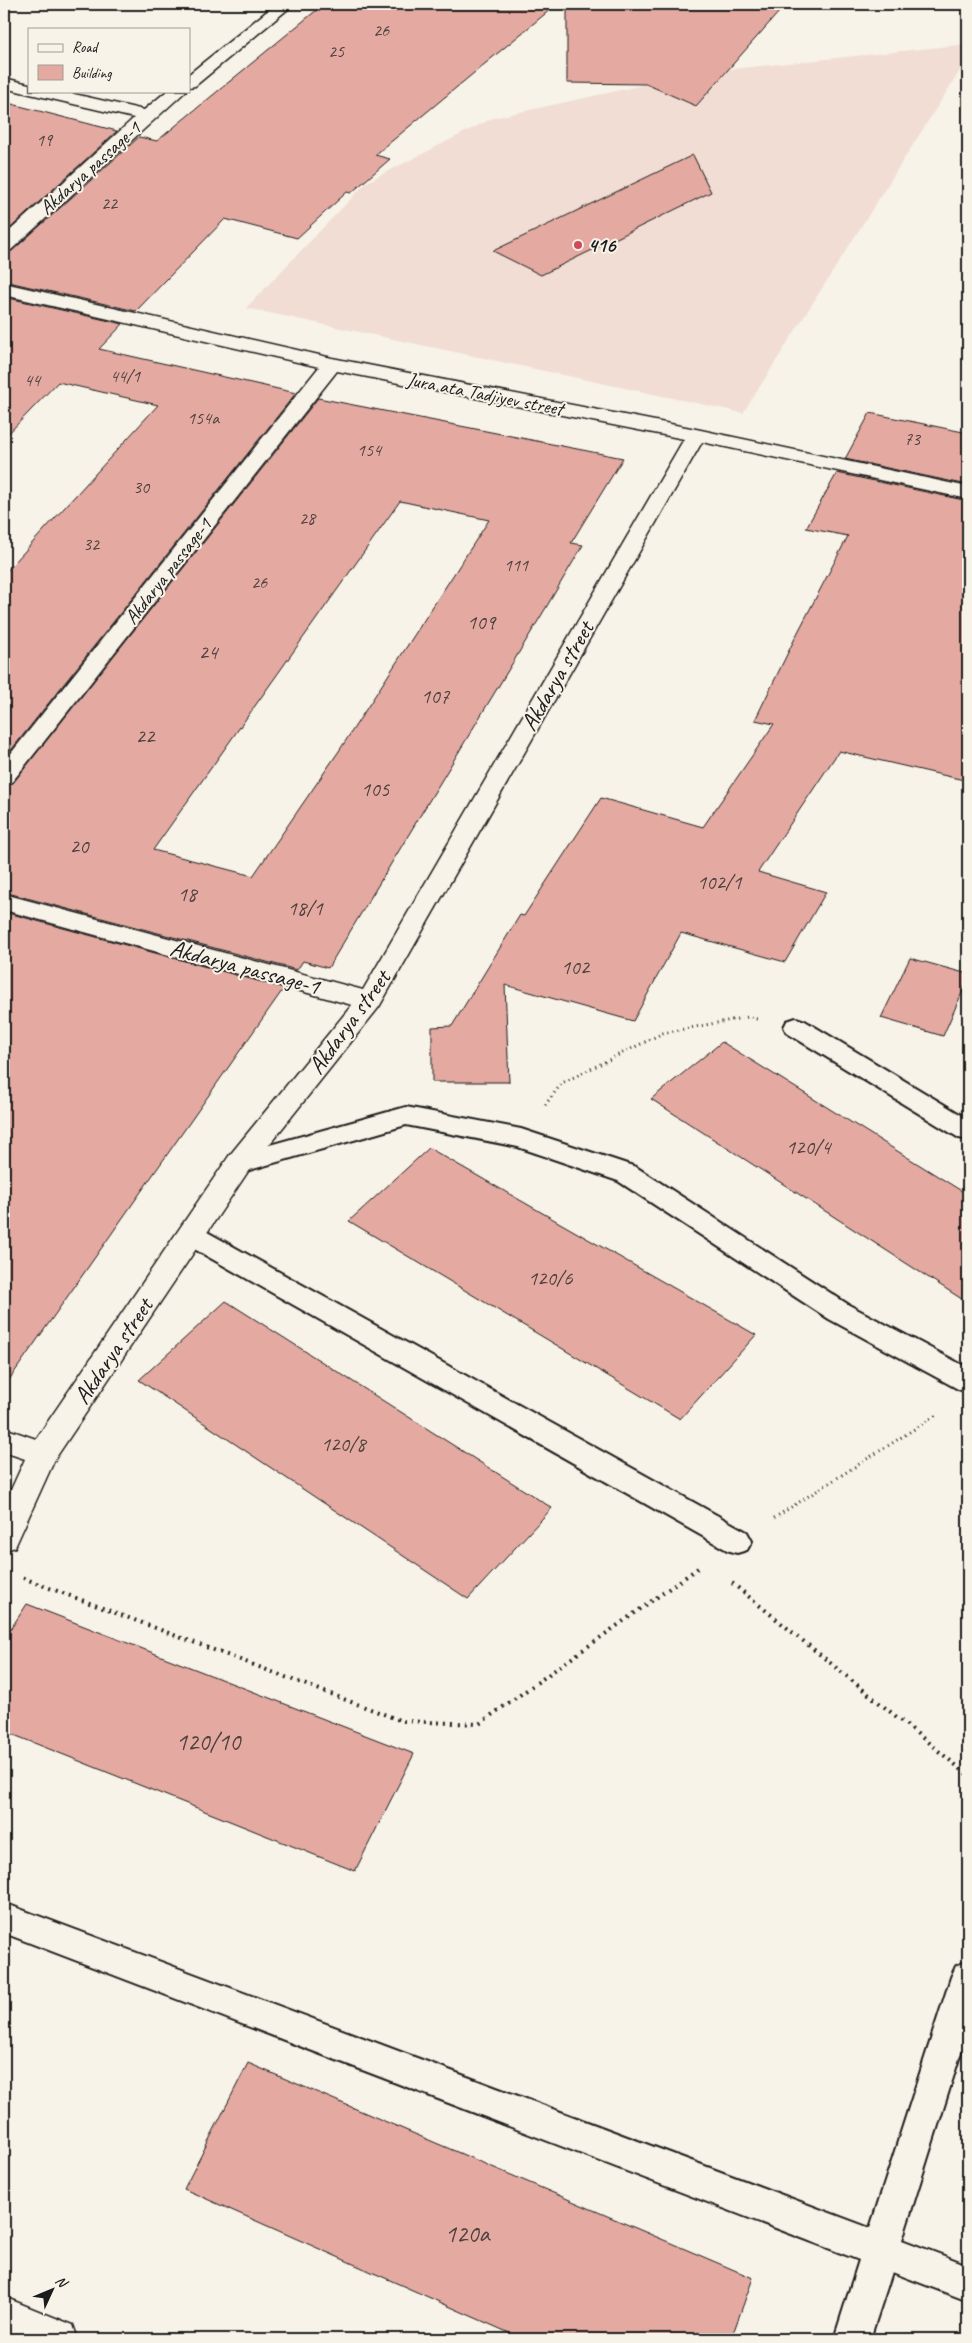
<svg xmlns="http://www.w3.org/2000/svg" width="972" height="2343" viewBox="0 0 972 2343" font-family="Caveat,sans-serif">
<style>
.built{fill:#f1ddd3}
.building{fill:#e4aaa1;stroke:#1c1c1c;fill-rule:evenodd}
.lines{fill:none;stroke-linecap:round;stroke-linejoin:round}
.lane-casing{stroke:#1c1c1c;stroke-width:4}
.street-casing{stroke:#1c1c1c;stroke-width:3}
.path-far1{stroke:#1c1c1c;stroke-width:3;stroke-dasharray:1 4;stroke-linecap:butt}
.path{stroke:#1c1c1c;stroke-width:4;stroke-dasharray:2 5;stroke-linecap:butt}
.lane{fill:#f7f3e8;fill-rule:evenodd}
.street{fill:#f7f3e8;fill-rule:evenodd}
.poi-dot{fill:#d1495b;stroke:#f7f3e8;stroke-width:2}
.labels{text-anchor:middle;dominant-baseline:central;stroke-width:4;stroke-linejoin:round;paint-order:stroke}
.far-number-label{font-size:18px;fill:#4e403d}
.far-street-label{font-size:20px;fill:#1c1c1c;stroke:#f7f3e8}
.far-poi-label{font-size:20px;font-weight:bold;fill:#1c1c1c;stroke:#f7f3e8;text-anchor:start}
.number-label{font-size:21px;fill:#4e403d}
.street-label{font-size:24px;fill:#1c1c1c;stroke:#f7f3e8}
.near-number-label{font-size:25px;fill:#4e403d}
</style>
<rect width="100%" height="100%" fill="#f7f3e8"/>
<filter id="ink" filterUnits="userSpaceOnUse"><feTurbulence type="fractalNoise" baseFrequency=".02" numOctaves="2"/><feDisplacementMap in="SourceGraphic" scale="10" xChannelSelector="R" yChannelSelector="G"/><feConvolveMatrix kernelMatrix="1 2 1 2 8 2 1 2 1" color-interpolation-filters="sRGB"/></filter>
<g filter="url(#ink)">
<path class="built" d="M968 44V58L743 413 246 308 367 182 493 118 703 72Z"/>
<path class="building" d="M324 4H557L375 155 390 159 351 193 347 192 297 238 225 219 136 311 4 281V254L12 251 139 137 157 141Z
M567 4H786L696 106 646 84 567 83Z
M4 102 117 131 4 234Z
M693 155 711 192 541 275 493 251Z
M4 297 123 324 99 349 296 393 4 759V574L158 405 58 382 4 438Z
M318 398 623 458 571 543 583 545 544 611 328 968 303 961 297 970 4 892V786L13 783ZM400 501 489 520 339 751 253 876 153 850Z
M870 413 968 433V485L845 459Z
M837 473 968 501V781L839 751 758 872 826 892 785 962 681 933 633 1021 505 985 509 1082H432V1027L452 1026 520 915 524 916 601 798 703 827 774 724 755 720 797 634 848 536 806 528Z
M4 912 284 988 4 1387Z
M910 958 968 974V979L943 1036 881 1018Z
M722 1042 968 1195V1303L651 1099Z
M429 1148 532 1207 756 1335 680 1419 349 1221Z
M226 1301 552 1508 468 1599 139 1380Z
M27 1604 414 1754 355 1871 4 1731V1639Z
M248 2063 753 2278 731 2339H523L184 2189Z"/>
<g class="lines">
<defs>
<path id="lane" d="M796 1018 805 1021 968 1119V1140L959 1138 787 1033 784 1027 787 1021Z
M406 1107 521 1129 636 1167 849 1305 968 1368V1392L958 1389 829 1319 618 1181 518 1147 406 1125 239 1173 230 1170 226 1163 230 1156Z
M191 1225 200 1228 747 1532 752 1541 747 1550 737 1553 727 1550 182 1242 178 1235 182 1228Z
M4 1903 870 2228 951 1977 956 1966 968 1961V2030L902 2240 968 2265V2301L892 2272 870 2339H834L859 2260 4 1933Z"/>
<path id="street" d="M276 4H294L195 86 189 87V74Z
M4 78 29 84V91H61L144 110 167 91H186L11 250 4 252V236L134 118 4 88Z
M4 283 332 358 696 429 968 487V499L702 442 379 1007 249 1170 55 1459 15 1547 4 1551V1505L25 1459 4 1452V1428L36 1439 229 1156 352 1005 4 910V894L363 990 684 439 337 371 12 782 4 784V762L319 367 4 295Z
M4 2297 73 2325 78 2339H13L4 2335Z"/>
</defs>
<use href="#lane" class="lane-casing"/>
<use href="#street" class="street-casing"/>
<path class="path-far1" d="M545 1105 562 1083 663 1033 748 1017 757 1019
M774 1518 938 1414"/>
<path class="path" d="M23 1578 402 1721 479 1724 698 1568
M732 1583 968 1775"/>
<use href="#lane" class="lane"/>
<use href="#street" class="street"/>
</g>
</g>
<circle class="poi-dot" cx="578" cy="245" r="5"/>
<g class="labels">
<g class="far-number-label">
<text x="381" y="30">26</text>
<text x="336" y="51">25</text>
<text x="44" y="140">19</text>
<text x="109" y="203">22</text>
<text x="125" y="376">44/1</text>
<text x="32" y="380">44</text>
<text x="203" y="418">154a</text>
<text x="912" y="439">73</text>
<text x="369" y="450">154</text>
<text x="141" y="487">30</text>
<text x="307" y="518">28</text>
<text x="91" y="544">32</text>
<text x="516" y="565">111</text>
<text x="259" y="582">26</text>
</g>
<g class="far-street-label">
<text transform="translate(90 168) rotate(-42)">Akdarya passage-1</text>
<text transform="translate(485 394) rotate(11)">Jura аta Tadjiyev street</text>
<text transform="translate(168 571) rotate(-52)">Akdarya passage-1</text>
</g>
<g class="far-poi-label">
<text x="588" y="245">416</text>
</g>
<g class="number-label">
<text x="481" y="622">109</text>
<text x="208" y="652">24</text>
<text x="435" y="696">107</text>
<text x="145" y="736">22</text>
<text x="375" y="789">105</text>
<text x="79" y="846">20</text>
<text x="719" y="882">102/1</text>
<text x="187" y="894">18</text>
<text x="305" y="908">18/1</text>
<text x="575" y="967">102</text>
<text x="808" y="1147">120/4</text>
<text x="550" y="1278">120/6</text>
<text x="343" y="1444">120/8</text>
</g>
<g class="street-label">
<text transform="translate(557 676) rotate(-60)">Akdarya street</text>
<text transform="translate(245 967) rotate(15)">Akdarya passage-1</text>
<text transform="translate(349 1022) rotate(-54)">Akdarya street</text>
<text transform="translate(113 1351) rotate(-56)">Akdarya street</text>
</g>
<g class="near-number-label">
<text x="208" y="1742">120/10</text>
<text x="467" y="2234">120a</text>
</g>
</g>
<rect width="972" height="2343" fill="none" stroke="#f7f3e8" stroke-width="20"/>
<rect x="10" y="10" width="952" height="2323" fill="none" stroke="#1c1c1c" stroke-width="2" filter="url(#ink)"/>
<rect x="28" y="28" width="162" height="65" fill="#f7f3e8" stroke="#9f9d96"/>
<rect x="38" y="44" width="25" height="8" fill="#f7f3e8" stroke="#9f9d96"/>
<text x="72" y="52" font-size="15" fill="#1c1c1c">Road</text>
<rect x="38" y="65" width="25" height="15" fill="#e4aaa1" stroke="#9f9d96"/>
<text x="72" y="78" font-size="15" fill="#1c1c1c">Building</text>
<g transform="translate(52 2290) rotate(46)" stroke="#f7f3e8" stroke-width="4" paint-order="stroke">
<path d="M0-4L9 19L0 12L-9 19Z" fill="#1c1c1c"/>
<text y="-8" font-size="14" font-weight="bold" text-anchor="middle" fill="#1c1c1c">N</text>
</g>
</svg>
